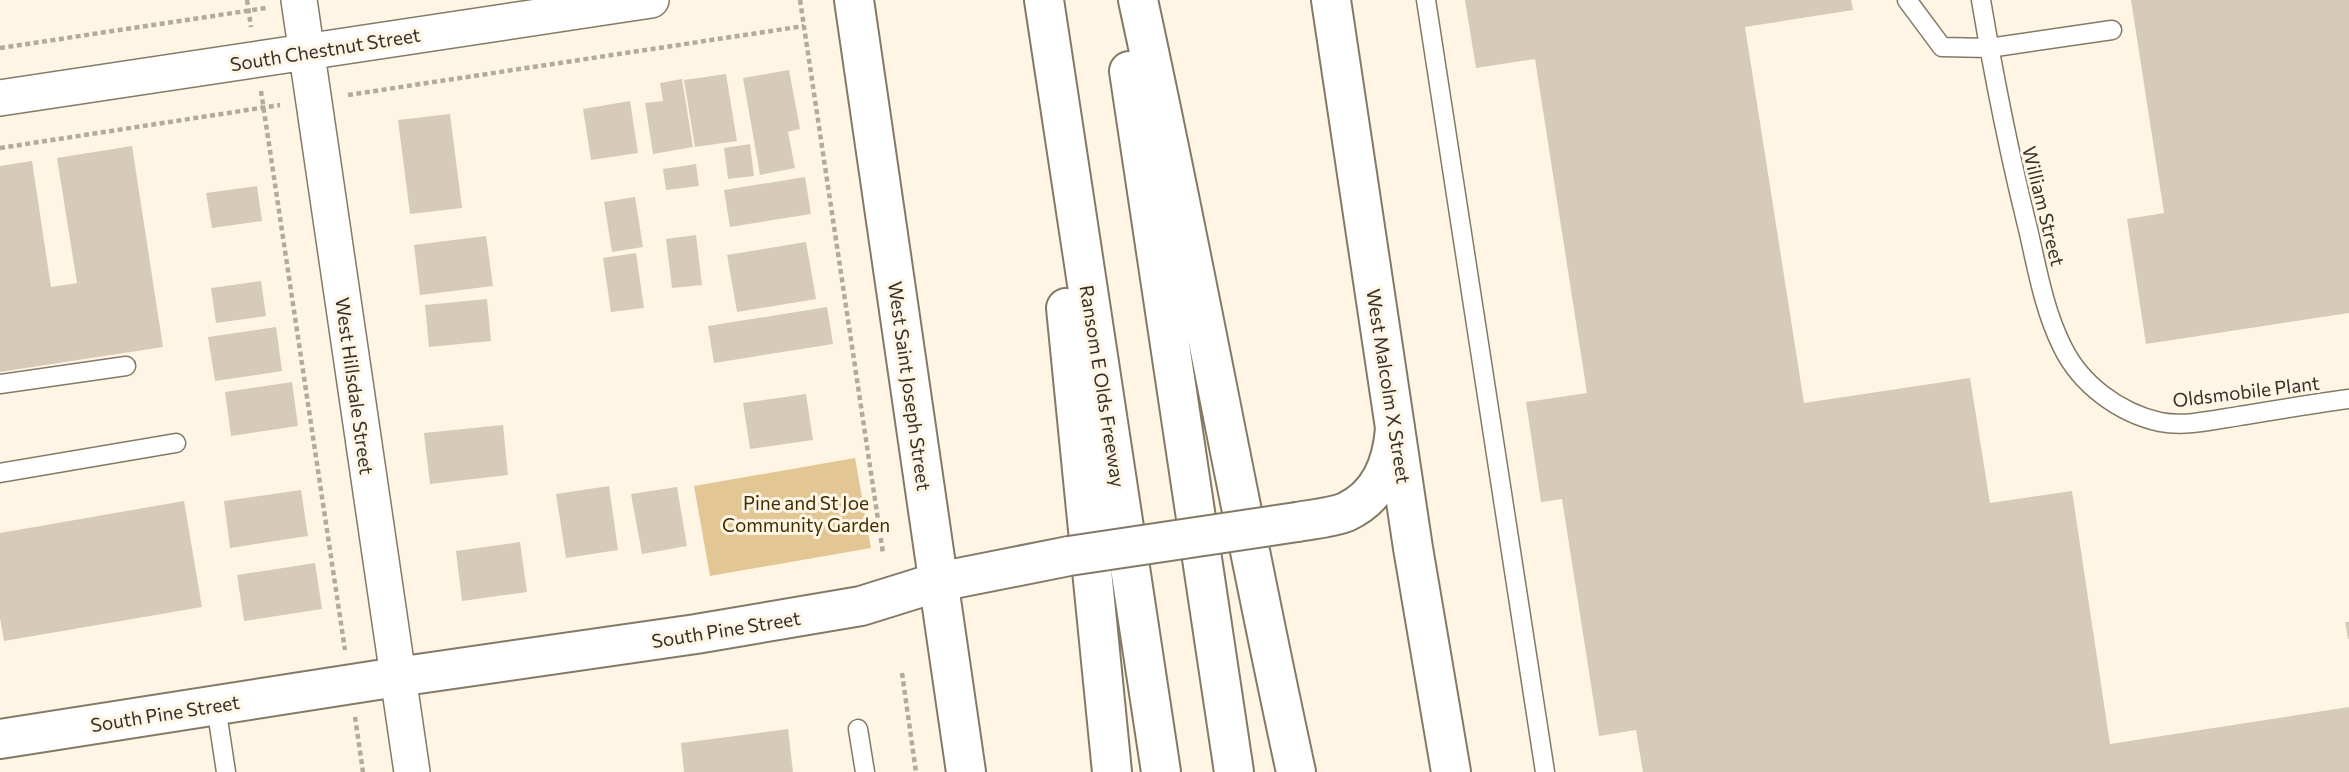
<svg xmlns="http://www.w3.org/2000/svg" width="2349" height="772" viewBox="0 0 2349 772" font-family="Commissioner,sans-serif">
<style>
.green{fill:#e2c795}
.building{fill:#d6cbb6}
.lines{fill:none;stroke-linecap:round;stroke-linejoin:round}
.service-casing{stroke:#847966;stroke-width:21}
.minor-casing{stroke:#847966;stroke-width:38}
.tertiary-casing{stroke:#847966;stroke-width:42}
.secondary-casing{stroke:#847966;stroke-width:42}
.motorway-casing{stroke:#847966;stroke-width:42}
.path{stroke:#b2aa9c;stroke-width:4.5;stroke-dasharray:5 3.5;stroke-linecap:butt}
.service{stroke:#fff;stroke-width:18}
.minor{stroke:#fff;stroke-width:35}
.tertiary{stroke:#fff;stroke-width:38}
.secondary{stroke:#fff;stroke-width:38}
.motorway{stroke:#fff;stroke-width:38}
.tertiary-bridge-casing{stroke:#847966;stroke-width:42;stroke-linecap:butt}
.tertiary-bridge{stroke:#fff;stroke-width:38}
.labels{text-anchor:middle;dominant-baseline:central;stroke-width:6;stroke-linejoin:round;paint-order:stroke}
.street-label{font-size:19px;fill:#353028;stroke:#fff5e4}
.park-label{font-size:19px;fill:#402c00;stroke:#fff5e4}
</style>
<rect width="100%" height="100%" fill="#fff5e4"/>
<path class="green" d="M855 458 871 548 710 576 694 486Z"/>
<path class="building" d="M1465 0H1851L1853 10 1745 27 1804 403 1970 378 1990 503 2072 491 2110 744 2349 707V772H1643L1636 730 1599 736 1562 499 1541 502 1526 402 1587 393 1535 59 1476 68Z
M2131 0H2349V313L2146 344 2127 219 2164 213Z
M789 70 800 129 788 132 795 168 760 175 743 78Z
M726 74 737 141 695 147 684 80Z
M682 79 693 147 653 154 645 103 663 101 660 83Z
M630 101 638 153 591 160 583 109Z
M450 114 462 208 410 214 398 120Z
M750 144 754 176 728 179 724 148Z
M132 146 163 347 0 372V166L32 161 51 287 77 283 57 158Z
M696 164 699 186 666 190 663 169Z
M805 177 811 214 730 227 724 190Z
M257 186 262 221 212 228 206 193Z
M635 197 643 247 612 252 604 202Z
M696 235 702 285 672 288 666 239Z
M486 236 493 286 420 295 414 245Z
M806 242 816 299 737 312 727 255Z
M636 253 644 308 611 312 603 258Z
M261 281 266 316 216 323 211 288Z
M487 299 491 341 429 347 425 305Z
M827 307 833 344 714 363 708 326Z
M276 327 282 371 215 381 208 337Z
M292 382 298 426 231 436 225 392Z
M806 394 813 440 750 449 743 403Z
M503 425 508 475 430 484 424 433Z
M609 486 618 550 566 558 556 494Z
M677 487 687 546 642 554 631 494Z
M301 490 308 536 230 548 224 501Z
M184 501 202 607 4 641 0 618V533Z
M520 542 527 592 462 601 456 551Z
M315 563 322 609 244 621 237 575Z
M2345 622H2349V639H2348Z
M788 729 793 772H684L681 743Z"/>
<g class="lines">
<defs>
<path id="service" d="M1426 0 1545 772
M1907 0 1942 47 1989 48 2112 30
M1981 0C1994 77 2009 153 2028 229 2037 268 2044 310 2062 346 2080 384 2119 413 2160 422 2185 427 2214 420 2239 416 2276 410 2312 404 2349 399
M0 384 126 366
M0 473 176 443
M216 706 226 772
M858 729 865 772"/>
<path id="minor" d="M299 0 412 772
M0 98 651 0"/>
<path id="tertiary" d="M1297 522C1313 519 1331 518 1346 512 1380 496 1392 464 1395 429
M0 739 397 677 696 634 861 606 938 582 1069 556"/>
<path id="secondary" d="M854 0 966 772
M1331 0 1413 548 1451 772"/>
<path id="motorway" d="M1044 0 1161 772
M1138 0C1194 257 1240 515 1296 772
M1129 71 1234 772
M1066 308 1112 772"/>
</defs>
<use href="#service" class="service-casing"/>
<use href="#minor" class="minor-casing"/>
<use href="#tertiary" class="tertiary-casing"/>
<use href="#secondary" class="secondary-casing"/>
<use href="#motorway" class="motorway-casing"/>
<path class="path" d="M247 0 251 27
M800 0 883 553
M0 48 266 8
M261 91 345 650
M348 95 804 26
M0 148 280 105
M902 673 916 772
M355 717 363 772"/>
<use href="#service" class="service"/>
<use href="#minor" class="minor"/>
<use href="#tertiary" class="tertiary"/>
<use href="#secondary" class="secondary"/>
<use href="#motorway" class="motorway"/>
<defs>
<path id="tertiary-bridge" d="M1069 556 1297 522"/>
</defs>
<use href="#tertiary-bridge" class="tertiary-bridge-casing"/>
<use href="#tertiary-bridge" class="tertiary-bridge"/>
</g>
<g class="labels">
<g class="street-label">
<text transform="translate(325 49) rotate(-9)">South Chestnut Street</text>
<text transform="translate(2044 206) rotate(76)">William Street</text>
<text transform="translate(355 386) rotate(82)">West Hillsdale Street</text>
<text transform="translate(910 386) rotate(82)">West Saint Joseph Street</text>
<text transform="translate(1103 386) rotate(81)">Ransom E Olds Freeway</text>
<text transform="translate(1389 386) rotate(81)">West Malcolm X Street</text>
<text transform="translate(2246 391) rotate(-7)">Oldsmobile Plant</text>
<text transform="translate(726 629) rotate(-9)">South Pine Street</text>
<text transform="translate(165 713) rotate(-9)">South Pine Street</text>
</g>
<g class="park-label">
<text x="806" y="502">Pine and St Joe<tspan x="806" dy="22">Community Garden</tspan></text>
</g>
</g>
</svg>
